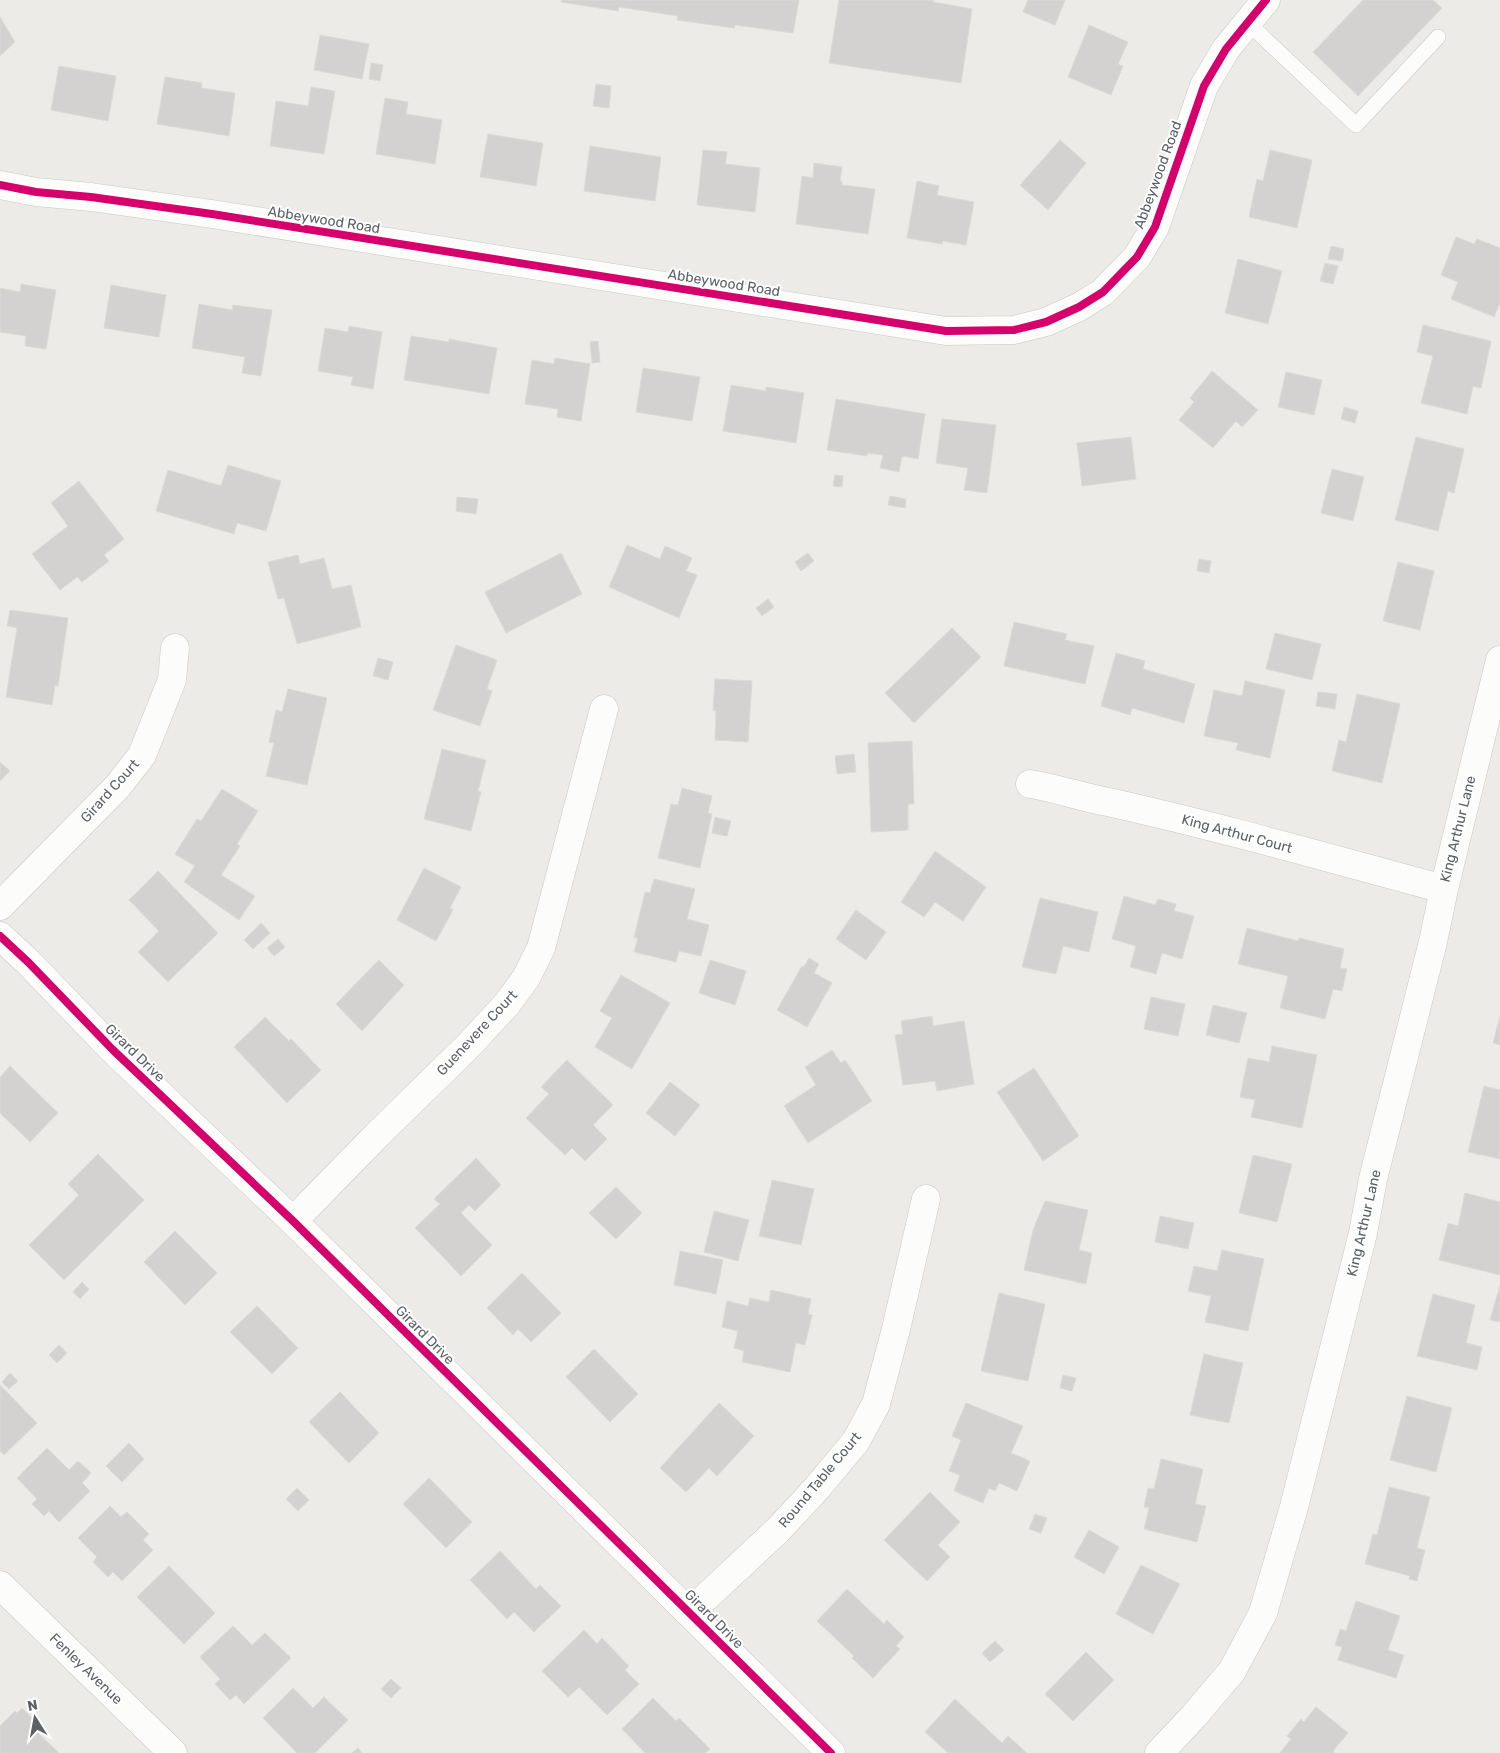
<svg xmlns="http://www.w3.org/2000/svg" width="1500" height="1753" viewBox="0 0 1500 1753" font-family="Rubik,sans-serif">
<style>
.building{fill:#d4d2d0;stroke:#dcdad6}
.lines{fill:none;stroke-linecap:round;stroke-linejoin:round}
.service-casing{stroke:#c8c8c8;stroke-width:16}
.minor-casing{stroke:#c8c8c8;stroke-width:29}
.service{stroke:#fcfcfb;stroke-width:15}
.minor{stroke:#fcfcfb;stroke-width:28}
.cycleway-casing{stroke:#fff;stroke-width:11}
.cycleway{stroke:#d6006c;stroke-width:8}
.labels{text-anchor:middle;dominant-baseline:central;stroke-width:4;stroke-linejoin:round;paint-order:stroke}
.street-label{font-size:14px;fill:#5c6166;stroke:#fff}
</style>
<rect width="100%" height="100%" fill="#edebe7"/>
<path class="building" d="M561 0H799L793 33 735 25 734 28 677 20 678 16 619 7 618 11 561 2Z
M839 0H934L933 2 972 9 961 83 829 63Z
M1028 0H1065L1055 25 1023 12Z
M1363 0H1433L1442 8 1358 96 1313 52Z
M0 17 15 42 0 56Z
M1089 25 1128 42 1118 64 1123 66 1111 95 1068 77Z
M320 35 369 44 362 79 314 70Z
M371 63 383 65 380 81 369 79Z
M59 66 116 76 108 121 51 110Z
M165 77 202 83 201 88 235 93 229 136 157 124Z
M596 84 611 86 609 108 593 106Z
M311 87 335 91 324 154 270 146 276 101 308 106Z
M385 98 408 102 406 114 442 120 435 164 376 154Z
M488 134 543 143 536 186 480 177Z
M1060 140 1086 163 1048 210 1020 185Z
M590 146 661 157 655 201 584 191Z
M703 150 727 152 725 164 760 168 755 212 697 205Z
M1270 150 1312 160 1297 228 1249 217 1257 179 1263 181Z
M814 163 842 167 840 181 842 182V185L875 189 868 234 796 224 802 176 813 178Z
M917 181 939 186 937 195 974 202 966 245 943 241 942 244 907 238Z
M1456 237 1474 244 1477 239 1500 248V303L1494 317 1451 299 1458 282 1441 275Z
M1331 246 1344 249 1342 261 1328 259Z
M1238 259 1282 271 1268 324 1225 313Z
M1325 263 1338 266 1333 284 1320 281Z
M21 284 56 290 46 349 25 346 26 336 0 332V288L20 292Z
M111 285 166 295 159 337 104 328Z
M199 304 232 310 233 305 272 310 261 376 242 373 245 357 192 348Z
M1423 325 1491 341 1481 388 1473 386 1467 414 1421 403 1433 356 1417 352Z
M349 326 382 332 373 389 351 385 353 377 318 371 325 328 348 332Z
M411 336 449 342V339L497 348 489 394 404 380Z
M598 341 600 362 592 363 590 342Z
M555 358 590 364 581 421 557 417 558 409 525 404 532 360 554 364Z
M643 368 700 377 692 421 636 412Z
M1212 371 1258 410 1242 427 1236 421 1213 448 1179 420 1194 402 1190 398Z
M1286 372 1322 380 1314 415 1278 407Z
M731 385 766 391V387L804 393 796 443 723 431Z
M836 399 925 414 918 459 902 456 899 472 880 468 883 455 867 453V456L827 450Z
M1344 407 1358 411 1355 423 1341 419Z
M942 419 996 425 987 493 964 490 968 468 936 463Z
M1131 437 1136 479 1082 486 1077 443Z
M1416 437 1464 449 1454 493 1448 491 1438 531 1395 520Z
M228 465 281 481 266 531 237 523 234 534 156 511 168 470 221 486Z
M1332 469 1364 477 1353 521 1321 513Z
M835 475 843 476 842 487 833 486Z
M79 481 124 539 104 555 109 561 82 582 77 577 60 590 32 554 68 526 51 503Z
M890 496 906 499 905 508 888 505Z
M457 497 478 499 476 514 456 511Z
M627 545 660 559 665 546 692 558 686 571 697 575 679 618 609 587Z
M561 553 582 594 506 633 485 592Z
M808 553 814 561 801 571 795 562Z
M298 555 300 564 324 558 332 589 351 585 361 627 297 644 284 598 278 599 268 562Z
M1199 559 1211 561 1209 573 1197 571Z
M1398 562 1434 571 1420 630 1383 621Z
M768 599 774 607 762 616 756 608Z
M10 610 68 618 58 686 55 685 52 705 6 697 17 628 7 626Z
M1014 622 1067 634 1065 640 1094 646 1085 684 1004 666Z
M952 628 981 657 914 723 885 693Z
M1275 633 1321 644 1312 680 1266 669Z
M456 645 497 660 487 689 492 691 480 726 433 710Z
M1116 653 1145 661 1143 669 1195 684 1184 723 1132 708 1130 715 1101 706Z
M378 658 393 662 388 680 373 676Z
M715 679 752 681 748 742 715 740 716 711 713 710Z
M1245 681 1285 690 1270 758 1236 750 1238 743 1204 736 1214 690 1242 696Z
M288 689 327 698 307 785 266 776 274 743 269 742 276 710 282 712Z
M1318 692 1337 694 1335 709 1316 706Z
M1357 694 1400 704 1382 783 1332 771 1339 740 1346 742Z
M912 741 914 804H908V830L871 832 868 743Z
M442 749 486 760 478 791 481 792 471 831 424 819Z
M854 754 856 772 837 774 835 756Z
M0 762 10 771 0 781Z
M682 788 712 796 708 813 712 814 700 868 658 858 671 804 678 805Z
M222 789 258 811 237 844 240 846 221 875 255 896 239 920 184 882 195 866 175 854 197 819 201 821Z
M715 817 731 821 727 836 712 833Z
M935 851 986 887 963 921 935 902 924 917 901 902Z
M424 868 461 887 450 908 453 910 436 941 397 920Z
M158 871 218 933 168 982 138 952 159 931 129 900Z
M654 879 695 889 687 919 709 925 701 956 679 951 676 962 634 952 638 938H634L645 892 650 893Z
M1124 896 1155 905 1158 899 1176 904 1174 911 1194 916 1182 959 1162 953 1156 974 1130 967 1136 946 1112 939Z
M1040 898 1098 912 1089 952 1063 946 1056 974 1022 967Z
M856 910 886 932 866 960 836 939Z
M261 923 270 933 253 949 244 940Z
M1247 928 1298 941 1299 938 1344 949 1340 968 1347 969 1342 991 1333 989 1325 1019 1280 1008 1288 976 1238 964Z
M278 939 285 947 274 956 267 948Z
M809 958 819 964 814 973 832 983 807 1027 777 1010 802 966 804 967Z
M379 960 404 985 362 1031 336 1004Z
M710 960 746 971 735 1005 699 993Z
M621 975 670 1003 632 1069 595 1047 612 1018 600 1011Z
M1151 997 1185 1004 1178 1036 1144 1029Z
M1213 1005 1247 1013 1239 1043 1206 1035Z
M932 1016 933 1026 964 1021 974 1084 937 1091 935 1081 903 1085 895 1035 903 1034 901 1021Z
M1500 1016V1045L1493 1043Z
M265 1017 289 1041 291 1039 321 1070 287 1103 234 1047Z
M1272 1046 1317 1055 1302 1128 1251 1117 1255 1100 1240 1097 1248 1058 1269 1062Z
M832 1050 841 1063 845 1060 872 1101 808 1143 784 1106 816 1085 805 1067Z
M567 1060 613 1105 593 1125 607 1139 585 1161 572 1148 565 1155 526 1118 549 1094 541 1087Z
M10 1066 58 1113 30 1142 0 1113V1077Z
M1034 1068 1079 1136 1043 1161 997 1092Z
M670 1082 700 1105 675 1136 646 1113Z
M1484 1086 1500 1090V1159L1468 1152Z
M98 1154 144 1200 64 1280 29 1245 79 1195 68 1184Z
M1253 1155 1292 1164 1277 1222 1239 1213Z
M476 1158 501 1185 475 1211 469 1205 461 1213 492 1245 461 1276 415 1228 440 1204 434 1199Z
M772 1180 814 1189 801 1245 759 1236Z
M616 1187 642 1213 616 1239 589 1213Z
M1465 1193 1500 1202V1275L1439 1260 1448 1223 1458 1226Z
M1045 1201 1088 1210 1079 1250 1092 1253 1086 1284 1024 1270 1033 1230Z
M714 1211 749 1220 738 1261 704 1252Z
M1160 1216 1194 1223 1188 1249 1155 1242Z
M175 1231 217 1273 185 1305 144 1262Z
M1222 1250 1264 1259 1248 1331 1205 1322 1211 1296 1188 1291 1194 1266 1217 1271Z
M680 1251 723 1260 716 1294 674 1285Z
M522 1273 561 1313 531 1342 518 1329 513 1335 487 1308Z
M82 1282 89 1289 80 1299 73 1292Z
M1500 1285V1322L1490 1320Z
M771 1290 811 1299 808 1314 812 1315 805 1345 796 1343 790 1372 742 1362 744 1351 734 1348 738 1331 722 1327 727 1301 748 1306 750 1298 769 1302Z
M999 1293 1045 1304 1028 1381 981 1371Z
M1433 1294 1475 1305 1466 1343 1482 1347 1477 1370 1417 1356Z
M257 1306 298 1348 272 1374 230 1332Z
M59 1345 67 1353 57 1363 49 1355Z
M594 1349 638 1394 610 1422 566 1377Z
M1204 1354 1243 1363 1229 1423 1190 1415Z
M10 1373 18 1381 9 1389 2 1382Z
M1063 1375 1076 1378 1072 1391 1060 1388Z
M0 1385 37 1423 4 1455 0 1451Z
M340 1392 379 1433 349 1463 309 1422Z
M1407 1396 1452 1408 1436 1472 1390 1460Z
M719 1403 754 1436 717 1476 709 1468 686 1492 660 1468Z
M966 1403 1023 1426 1011 1453 1030 1461 1017 1491 999 1483 995 1491 989 1488 983 1503 954 1491 960 1475 949 1471 961 1440 952 1436Z
M129 1443 144 1459 122 1482 106 1466Z
M47 1448 69 1470 78 1461 91 1473 82 1483 90 1491 59 1522 49 1511 44 1516 32 1504 37 1499 17 1478Z
M1161 1459 1203 1469 1195 1504 1206 1506 1197 1542 1144 1529 1149 1508 1144 1507 1148 1488 1154 1489Z
M429 1478 472 1522 446 1548 403 1504Z
M1389 1487 1430 1497 1417 1548 1425 1550 1417 1581 1409 1579 1410 1576 1365 1564 1373 1534 1377 1535Z
M297 1488 309 1500 298 1511 286 1499Z
M930 1492 960 1522 938 1545 950 1557 927 1581 884 1540Z
M110 1506 121 1517 127 1512 149 1534 143 1540 153 1550 122 1581 113 1572 108 1577 93 1562 97 1557 78 1538Z
M1035 1514 1047 1518 1041 1533 1029 1529Z
M1089 1530 1119 1547 1104 1574 1074 1557Z
M500 1551 536 1589 540 1585 561 1606 534 1632 514 1612 507 1619 470 1580Z
M1141 1565 1180 1584 1153 1634 1116 1614Z
M169 1566 215 1613 184 1644 137 1597Z
M847 1589 884 1624 887 1620 904 1637 896 1646 900 1649 873 1678 852 1658 854 1656 817 1621Z
M1356 1601 1400 1616 1388 1650 1404 1655 1396 1678 1338 1660 1342 1647 1335 1645 1340 1629 1346 1631Z
M233 1626 252 1645 265 1633 291 1658 244 1704 236 1695 230 1700 215 1684 220 1679 200 1657Z
M584 1630 597 1644 602 1638 629 1666 625 1670 639 1684 607 1715 579 1687 568 1697 542 1671Z
M995 1641 1004 1650 990 1662 982 1653Z
M1086 1652 1114 1680 1073 1721 1045 1694Z
M391 1679 401 1688 391 1698 381 1689Z
M293 1688 313 1708 324 1697 348 1720 315 1753H297L263 1718Z
M653 1698 676 1721 679 1718 710 1749 705 1753H645L622 1729Z
M955 1699 1002 1743 1008 1736 1027 1753H948L925 1732Z
M1316 1707 1348 1733 1333 1751 1335 1753H1280L1291 1739 1287 1736 1301 1719 1304 1722Z
M22 1708 42 1727 37 1732 59 1753H0V1726L15 1711 17 1713Z
M358 1748 362 1753H352Z"/>
<g class="lines">
<defs>
<path id="service" d="M1248 23 1356 125 1438 37"/>
<path id="minor" d="M0 185 36 192 91 197 212 214 946 331 1014 330 1046 322 1079 307 1103 292 1137 257 1155 227 1204 86 1226 49 1266 0
M1030 784C1056 788 1081 797 1108 802 1221 827 1332 859 1444 889
M0 906 118 786 142 755 172 680 175 648
M0 936 28 962 113 1050 293 1221 831 1753
M293 1221 376 1136 469 1045 507 1004 526 978 541 948 604 709
M0 1585 173 1753
M690 1612 777 1531 817 1488 856 1441 876 1404 896 1329 926 1199
M1159 1753 1194 1716 1232 1671 1263 1613 1294 1507 1363 1233 1373 1179 1433 942 1444 889 1500 660"/>
</defs>
<use href="#service" class="service-casing"/>
<use href="#minor" class="minor-casing"/>
<use href="#service" class="service"/>
<use href="#minor" class="minor"/>
<defs>
<path id="cycleway" d="M0 185 36 192 91 197 212 214 946 331 1014 330 1046 322 1079 307 1103 292 1137 257 1155 227 1204 86 1226 49 1266 0
M0 936 28 962 113 1050 293 1221 831 1753"/>
</defs>
<use href="#cycleway" class="cycleway-casing"/>
<use href="#cycleway" class="cycleway"/>
</g>
<g class="labels">
<g class="street-label">
<text transform="translate(1158 175) rotate(-70)">Abbeywood Road</text>
<text transform="translate(324 220) rotate(9)">Abbeywood Road</text>
<text transform="translate(724 283) rotate(9)">Abbeywood Road</text>
<text transform="translate(110 791) rotate(-48)">Girard Court</text>
<text transform="translate(1458 829) rotate(-76)">King Arthur Lane</text>
<text transform="translate(1237 834) rotate(15)">King Arthur Court</text>
<text transform="translate(477 1033) rotate(-47)">Guenevere Court</text>
<text transform="translate(135 1053) rotate(44)">Girard Drive</text>
<text transform="translate(1364 1223) rotate(-77)">King Arthur Lane</text>
<text transform="translate(425 1335) rotate(45)">Girard Drive</text>
<text transform="translate(820 1480) rotate(-50)">Round Table Court</text>
<text transform="translate(714 1619) rotate(45)">Girard Drive</text>
<text transform="translate(86 1669) rotate(44)">Fenley Avenue</text>
</g>
</g>
<g transform="translate(35 1718) rotate(349)" stroke="#ffffff" stroke-width="4" paint-order="stroke">
<path d="M0-4L9 19L0 12L-9 19Z" fill="#5c6166"/>
<text y="-8" font-size="14" font-weight="bold" text-anchor="middle" fill="#5c6166">N</text>
</g>
</svg>
